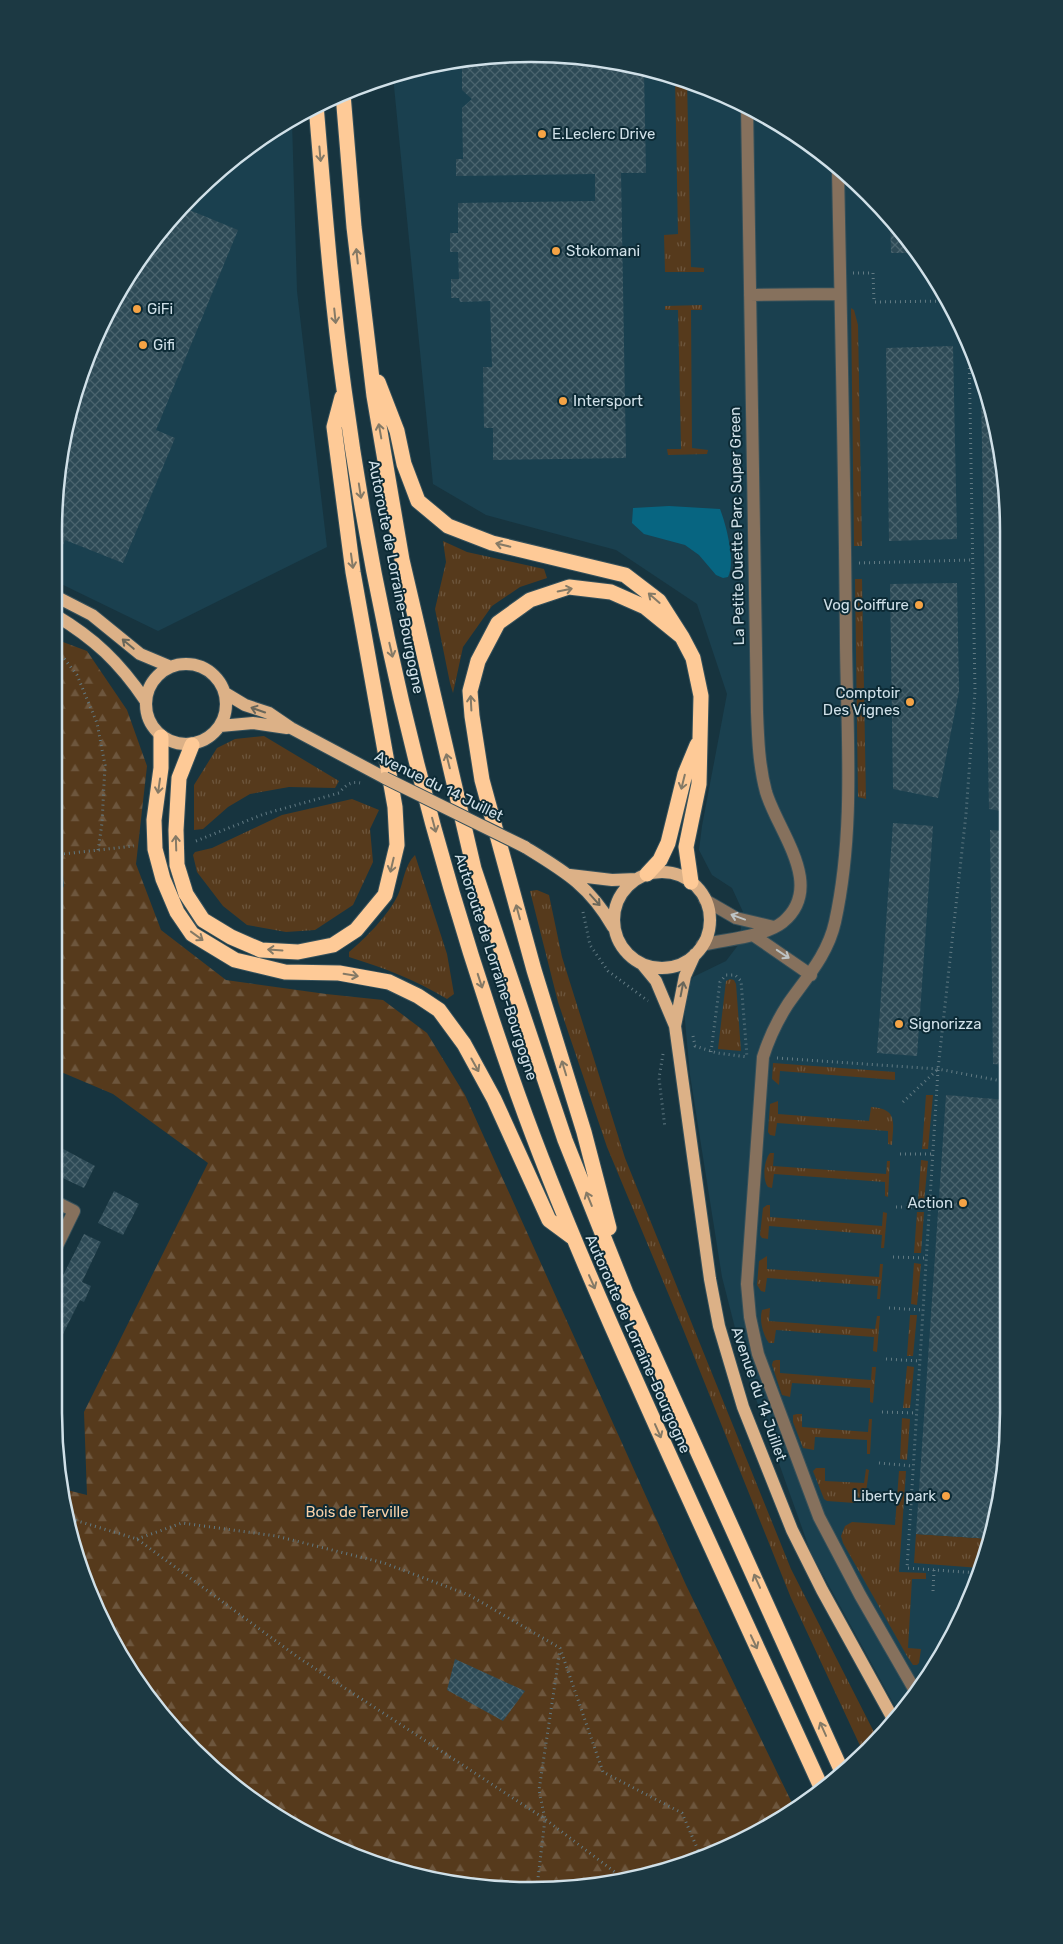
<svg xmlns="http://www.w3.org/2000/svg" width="1063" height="1944" viewBox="0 0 1063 1944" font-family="Rubik,sans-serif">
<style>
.built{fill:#1a404f}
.grass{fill:url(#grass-tufts)}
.forest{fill:url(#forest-firs)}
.water{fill:#076581}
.building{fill:url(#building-cross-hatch)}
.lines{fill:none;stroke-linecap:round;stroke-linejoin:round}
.minor-casing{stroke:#35505a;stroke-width:14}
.major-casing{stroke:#35505a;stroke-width:14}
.highway-casing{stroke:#35505a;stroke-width:17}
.path{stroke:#627a83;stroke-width:3;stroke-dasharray:1 4;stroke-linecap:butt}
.minor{stroke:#86715d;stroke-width:12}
.major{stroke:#dcb187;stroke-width:12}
.highway{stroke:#feca97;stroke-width:15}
.major-bridge-casing{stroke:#35505a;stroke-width:14;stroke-linecap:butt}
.major-bridge{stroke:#dcb187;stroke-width:12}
.oneway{stroke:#857a66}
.oneway2{stroke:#6a675a}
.oneway3{stroke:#bec4c5}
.poi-dot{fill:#f5a345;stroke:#0c2a35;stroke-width:2}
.labels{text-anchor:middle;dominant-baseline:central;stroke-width:4;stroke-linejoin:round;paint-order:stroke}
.poi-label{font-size:15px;fill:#d0e0e8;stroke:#0c2a35;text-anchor:start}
.street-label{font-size:15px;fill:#d0e0e8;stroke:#0c2a35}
.park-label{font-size:15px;fill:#f8cfa6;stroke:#0c2a35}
.rim{fill:none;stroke:#d0e0e8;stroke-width:2.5}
</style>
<defs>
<pattern id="grass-tufts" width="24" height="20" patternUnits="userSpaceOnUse" patternTransform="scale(1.25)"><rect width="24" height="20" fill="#563a1c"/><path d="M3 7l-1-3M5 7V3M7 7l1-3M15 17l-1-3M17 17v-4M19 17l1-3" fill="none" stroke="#6d563d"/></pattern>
<pattern id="forest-firs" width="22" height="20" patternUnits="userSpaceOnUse" patternTransform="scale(1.25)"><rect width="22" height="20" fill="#563a1c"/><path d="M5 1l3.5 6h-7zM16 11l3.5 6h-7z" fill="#6d563d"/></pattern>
<pattern id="building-cross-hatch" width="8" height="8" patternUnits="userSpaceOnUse" patternTransform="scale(1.25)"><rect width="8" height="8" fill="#2d4a56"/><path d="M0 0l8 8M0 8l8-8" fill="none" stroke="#4a646e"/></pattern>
</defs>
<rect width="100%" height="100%" fill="#17343f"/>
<path class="built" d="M500 55 594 58 685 79 770 118 869 193 929 266 984 378 1005 469 1008 1443 993 1536 945 1651 897 1710 811 1553 746 1371 722 1277 690 1075 683 999 693 977 726 961 739 944 743 912 732 888 712 875 699 850 702 826 727 694 697 604 616 550 486 515 433 484 393 76 408 70Z
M292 121 297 291 327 547 158 631 55 581V501L70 408 118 293 172 217 240 153Z"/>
<path class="grass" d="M675 77 687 80 691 267 704 268V272H665L664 235 678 234Z
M702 305V310H691L692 448 708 450 707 454 668 455 667 449H681L678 310H665V306Z
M851 308 854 310 858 325 862 546H854Z
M443 541 467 552 544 569 547 578 520 587 492 606 463 647 453 693 450 683 435 609 446 562Z
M855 579H862L866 799 858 797Z
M264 736 339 781 335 788 289 787 250 794 228 807 203 829 194 830V785L217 748 235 739Z
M352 799 379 810 370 829 373 862 353 905 315 930 286 932 247 925 223 906 197 872 193 855 195 852 212 848 282 815Z
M415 855 447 954 454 994 447 999C416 980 384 968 349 957V952C366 938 389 914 398 895 404 881 404 866 415 855Z
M537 890 549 895 562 957 625 1158 791 1569 876 1736 863 1752 791 1598 683 1329 607 1147 558 1002 530 891Z
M730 979 734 980 736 984 741 1051 718 1049 726 981Z
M773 1063 895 1072V1080L780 1071 779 1085 772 1079Z
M926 1095H933L928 1149H922Z
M778 1101V1114L869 1121 871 1107C899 1109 893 1123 892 1145L888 1144V1131L777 1123 775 1136 770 1135 768 1132 770 1104Z
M770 1153H774L773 1166 886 1174 887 1161H890L888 1197 885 1196V1182L774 1174 772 1188 768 1187C762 1180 764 1160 770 1153Z
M921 1160 928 1161 924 1202 918 1201Z
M767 1205H770V1217L882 1226 883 1212 887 1213 884 1248H881L882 1235 769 1226 768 1239 762 1238 760 1235 763 1208Z
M917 1212H924L921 1253H914Z
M767 1256V1269L879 1277 880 1264H883L880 1299H877L878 1286 767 1278 765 1292 761 1291 757 1285 759 1261Z
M914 1263 921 1264 917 1305 911 1304Z
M770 1308 769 1321 875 1329 877 1316H880L877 1352 873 1351 874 1337 776 1330 774 1343H769C763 1335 759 1320 762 1310Z
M910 1315H917L913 1356H907Z
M776 1360H780V1373L871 1380 872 1367H876L873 1403 870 1402V1388L792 1383 790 1397 782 1395 772 1365 773 1361Z
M907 1366 914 1367 910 1408H903Z
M797 1414H802V1427L868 1432 869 1419H872L870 1454H867V1440L815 1437 814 1450 803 1448 793 1422V1415Z
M902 1418 910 1419 907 1460 900 1459Z
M816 1468H825V1481L864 1483 866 1469 869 1470 865 1500 855 1503 827 1501 824 1499 813 1471Z
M899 1471H906L899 1572 926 1573V1579H912L908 1648 921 1649 919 1663 917 1665H913L907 1656 843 1543 841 1536 845 1526 852 1522 895 1525Z
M916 1534 992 1539 980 1568 914 1563Z"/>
<path class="forest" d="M55 639 87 651 127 710 147 766 136 864 161 930 226 980 326 994 383 1000 427 1033 465 1095 686 1585 793 1805 715 1854 563 1889 408 1874 266 1810 153 1704 79 1566 67 1490 87 1495 84 1412 208 1163 113 1094 54 1069V907L64 886 54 774Z"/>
<path class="water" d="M669 506 720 509C726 524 736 562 728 577L723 578 716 575 699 555 685 545 644 534 632 523 633 508Z"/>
<path class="building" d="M500 55 594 58 644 70 646 173H621L626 458 493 460V428H484L483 367H492L490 301 460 302 459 298H451V279H459L458 252H450V233H458V203L595 201V174L456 176V159H463L462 108 472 99 462 90V61Z
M182 207 238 230 156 430 175 438 123 563 65 540 55 564V501L70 408 118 293 172 217Z
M890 219 903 235 918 253H891Z
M953 346 957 539 889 541 886 348Z
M987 391 1005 469 1006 812 989 809 981 392Z
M957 583 959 691 938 798 893 789 890 584Z
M893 823 933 826 917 1056 877 1053Z
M990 830 1006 831 1007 1065 993 1064Z
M946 1095 1007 1100 1008 1443 992 1539 916 1534Z
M54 1144 95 1166 84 1188 54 1174Z
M114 1191 139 1204 123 1235 98 1223Z
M84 1234 101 1242 82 1282 91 1286 84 1302 80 1300 54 1352V1293Z
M455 1659 525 1691 503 1721 447 1690Z"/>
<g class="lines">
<defs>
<path id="minor" d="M838 169C841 328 845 486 846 644 847 736 855 831 835 922 828 954 807 977 788 1004 777 1021 769 1038 763 1057L747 1284 750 1317 758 1354 819 1517 860 1595 914 1689
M750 295 840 294
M705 900 736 918 774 927
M753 935 811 975
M702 945C726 939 764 937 783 922 826 886 778 832 766 792 759 766 758 739 757 712L747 107
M54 1252 74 1211 54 1201"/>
<path id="major" d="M55 596 92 615 140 654 171 667
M55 615C95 639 119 662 145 700
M146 704a40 40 0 1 1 80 0a40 40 0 1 1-80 0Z
M225 693 245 705 269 713 291 728 385 778
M220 726 253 723 287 728
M525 847C564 871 589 885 613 927
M614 920a48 48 0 1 1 96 0a48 48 0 1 1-96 0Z
M570 875 612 880 637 879
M695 954 685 976 675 1026 710 1279 719 1326 743 1407 792 1530 822 1590 892 1717
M642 964 656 981 675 1026"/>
<path id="highway" d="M343 94 354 227 374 396 402 560 474 869 565 1140 626 1293 843 1774
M316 105C324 200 331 295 344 389 376 629 437 867 518 1095 553 1193 594 1288 637 1383 697 1518 760 1653 821 1787
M378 382 397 431 404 464 418 501 448 526 492 543 625 575 659 601 682 637 693 658 701 696 699 784 686 847 691 882
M161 737V768L154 820 155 849 163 879 177 912 192 934 235 960 285 972 339 973 389 982 418 996 439 1010 464 1044 494 1099 549 1220 572 1237
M192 745 179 778 176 830 177 865 186 894 203 920 231 937 261 950 298 952 333 945 356 930 385 895 397 845 395 807 353 572 334 427 342 397
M647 874 660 860 668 843 685 774 697 745
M609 1228 584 1132 534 970 482 780 472 716 470 691 478 661 498 623 530 600 569 587 611 592 645 607 682 637"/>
</defs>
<use href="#minor" class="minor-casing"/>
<use href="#major" class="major-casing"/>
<use href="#highway" class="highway-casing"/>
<path class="path" d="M853 273H873L874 302 946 301
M859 563 972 560
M55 647 77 675 97 723 105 765 102 823 98 851
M196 841 264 814 339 793C345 786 350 781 360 783
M54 855 134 846
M583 912 590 945 608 971 648 1001
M693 1036 695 1046 717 1053 748 1057
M711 1052 720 982 726 975H735L741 981 747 1057
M663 1054 659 1078 665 1128
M777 1058 938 1069 1007 1082
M938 1070 907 1568 978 1573
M903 1102 938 1069 966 814 975 691 969 348
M900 1154H933
M896 1207H930
M893 1257 926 1258
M889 1308 923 1310
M886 1359 920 1361
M882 1412 917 1413
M879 1463 913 1466
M71 1519 137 1539 299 1658 545 1819 620 1876
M137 1539 182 1523 276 1536 384 1563 469 1595 560 1648 603 1772 682 1813 701 1857
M933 1591 934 1570
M537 1887 545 1819 539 1790 560 1650"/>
<use href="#minor" class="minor"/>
<use href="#major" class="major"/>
<use href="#highway" class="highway"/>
<defs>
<path id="major-bridge" d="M385 778 525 847"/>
</defs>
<use href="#major-bridge" class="major-bridge-casing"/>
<use href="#major-bridge" class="major-bridge"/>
</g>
<defs><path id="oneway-shaft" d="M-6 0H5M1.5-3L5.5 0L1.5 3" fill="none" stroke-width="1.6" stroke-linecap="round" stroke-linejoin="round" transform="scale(1.25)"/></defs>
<g class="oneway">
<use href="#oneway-shaft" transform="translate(320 154) rotate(85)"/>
<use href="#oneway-shaft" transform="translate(357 256) rotate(-96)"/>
<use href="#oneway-shaft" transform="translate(335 316) rotate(84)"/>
<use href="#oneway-shaft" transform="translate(380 431) rotate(-100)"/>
<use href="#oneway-shaft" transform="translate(360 491) rotate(81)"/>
<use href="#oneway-shaft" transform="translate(503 545) rotate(-167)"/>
<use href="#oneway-shaft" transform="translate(352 561) rotate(82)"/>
<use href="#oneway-shaft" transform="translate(565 590) rotate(-12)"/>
<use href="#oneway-shaft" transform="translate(654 598) rotate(-139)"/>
<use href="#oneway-shaft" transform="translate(391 650) rotate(77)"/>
<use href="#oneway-shaft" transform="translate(471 703) rotate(-93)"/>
<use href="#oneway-shaft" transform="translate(448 761) rotate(-104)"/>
<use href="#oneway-shaft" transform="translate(683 782) rotate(104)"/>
<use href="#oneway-shaft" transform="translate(159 786) rotate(98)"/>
<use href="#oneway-shaft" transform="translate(434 825) rotate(75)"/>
<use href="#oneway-shaft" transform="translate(176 843) rotate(-92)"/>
<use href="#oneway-shaft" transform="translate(392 865) rotate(103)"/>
<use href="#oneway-shaft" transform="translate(518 912) rotate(-105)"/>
<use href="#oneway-shaft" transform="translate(197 936) rotate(36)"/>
<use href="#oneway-shaft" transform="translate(275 950) rotate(-176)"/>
<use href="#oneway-shaft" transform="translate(351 975) rotate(9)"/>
<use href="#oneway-shaft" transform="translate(480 981) rotate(72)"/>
<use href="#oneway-shaft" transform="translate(475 1065) rotate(61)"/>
<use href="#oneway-shaft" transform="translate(564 1068) rotate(-107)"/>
<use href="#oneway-shaft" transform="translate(589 1199) rotate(-112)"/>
<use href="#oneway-shaft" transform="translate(592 1282) rotate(66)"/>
<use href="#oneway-shaft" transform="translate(658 1431) rotate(66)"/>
<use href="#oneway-shaft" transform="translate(757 1581) rotate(-114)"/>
<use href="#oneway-shaft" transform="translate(754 1642) rotate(65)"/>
<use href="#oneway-shaft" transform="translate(823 1729) rotate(-114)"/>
</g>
<g class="oneway2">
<use href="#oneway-shaft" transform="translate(128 644) rotate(-140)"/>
<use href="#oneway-shaft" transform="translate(258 710) rotate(-161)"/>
<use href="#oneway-shaft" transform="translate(595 900) rotate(48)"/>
<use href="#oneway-shaft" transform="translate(682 989) rotate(-79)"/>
</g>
<g class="oneway3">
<use href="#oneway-shaft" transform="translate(738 917) rotate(-160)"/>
<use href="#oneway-shaft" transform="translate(783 954) rotate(34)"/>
</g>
<g class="poi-dot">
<circle cx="542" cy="134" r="5"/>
<circle cx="556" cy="251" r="5"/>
<circle cx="137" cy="309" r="5"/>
<circle cx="143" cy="345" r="5"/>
<circle cx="563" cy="401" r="5"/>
<circle cx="919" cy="605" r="5"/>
<circle cx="910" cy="702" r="5"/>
<circle cx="899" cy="1024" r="5"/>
<circle cx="963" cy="1203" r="5"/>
<circle cx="946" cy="1496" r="5"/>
</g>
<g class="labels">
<g class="poi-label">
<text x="552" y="134">E.Leclerc Drive</text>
<text x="566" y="251">Stokomani</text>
<text x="147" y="309">GiFi</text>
<text x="153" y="345">Gifi</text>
<text x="573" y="401">Intersport</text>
<text x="909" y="605" text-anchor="end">Vog Coiffure</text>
<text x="900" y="693" text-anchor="end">Comptoir<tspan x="900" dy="17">Des Vignes</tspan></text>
<text x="909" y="1024">Signorizza</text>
<text x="953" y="1203" text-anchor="end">Action</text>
<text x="936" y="1496" text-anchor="end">Liberty park</text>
</g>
<g class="street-label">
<text transform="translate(737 526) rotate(-91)">La Petite Ouette Parc Super Green</text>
<text transform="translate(396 577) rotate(79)">Autoroute de Lorraine-Bourgogne</text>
<text transform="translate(439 786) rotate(26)">Avenue du 14 Juillet</text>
<text transform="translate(496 967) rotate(72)">Autoroute de Lorraine-Bourgogne</text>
<text transform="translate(638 1344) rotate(66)">Autoroute de Lorraine-Bourgogne</text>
<text transform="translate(759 1394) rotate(71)">Avenue du 14 Juillet</text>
</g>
<g class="park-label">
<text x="357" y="1512">Bois de Terville</text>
</g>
</g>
<path d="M0 0H1063V1944H0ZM531 62H531A469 469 0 0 1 1000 531V1413A469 469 0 0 1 531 1882H531A469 469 0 0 1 62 1413V531A469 469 0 0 1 531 62Z" fill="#1c3943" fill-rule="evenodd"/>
<path class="rim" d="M531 62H531A469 469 0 0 1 1000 531V1413A469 469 0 0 1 531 1882H531A469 469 0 0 1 62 1413V531A469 469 0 0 1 531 62Z"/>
</svg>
